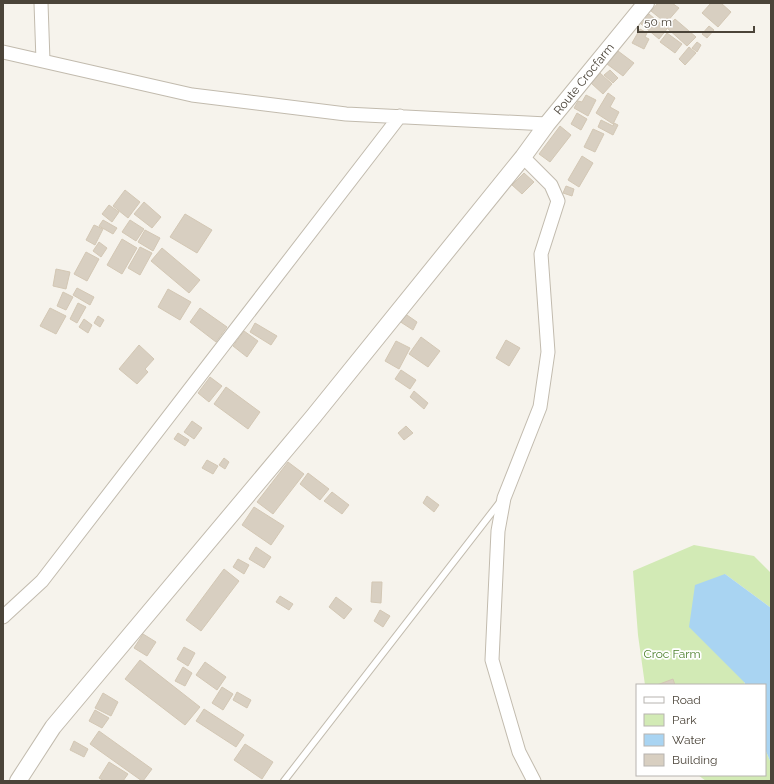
<svg xmlns="http://www.w3.org/2000/svg" width="774" height="784" viewBox="0 0 774 784" font-family="Raleway,sans-serif">
<style>
.green{fill:#d2eab5}
.water{fill:#a9d4f2}
.building{fill:#d8cfc1;stroke:#d3c7b4}
.lines{fill:none;stroke-linecap:round;stroke-linejoin:round}
.service-casing{stroke:#c2bbae;stroke-width:8}
.minor-casing{stroke:#c2bbae;stroke-width:15}
.tertiary-casing{stroke:#c2bbae;stroke-width:18}
.service{stroke:#fff;stroke-width:6}
.minor{stroke:#fff;stroke-width:13}
.tertiary{stroke:#fff;stroke-width:16}
.labels{text-anchor:middle;dominant-baseline:central;stroke-width:3.5;stroke-linejoin:round;paint-order:stroke}
.street-label{font-size:12px;fill:#4b4439;stroke:#fff}
.park-label{font-size:12px;fill:#4a7f2a;stroke:#fff}
</style>
<rect width="100%" height="100%" fill="#f6f3ec"/>
<path class="green" d="M694 545 754 556 771 573V608L725 574 745 685H645L638 635 633 571Z
M765 749 771 763V781H706L698 775H765Z"/>
<path class="water" d="M725 574 771 608V763L765 749V685H745V683L689 627 695 585Z"/>
<path class="building" d="M658 3H672L679 8 666 23 651 11Z
M711 3H721L731 12 718 27 702 13Z
M649 14 667 29 659 39 641 24Z
M675 19 696 37 687 46 667 28Z
M709 26 714 30 707 38 702 34Z
M640 29 647 33 645 37 649 39 644 49 632 43Z
M667 33 682 44 675 53 660 42Z
M697 42 701 45 697 52 692 48Z
M689 47 696 53 685 65 679 59Z
M618 51 634 63 623 76 607 64Z
M610 70 618 78 613 83 604 75Z
M600 73 612 84 603 94 591 83Z
M608 93 615 98 610 107 619 112 613 124 596 113Z
M586 95 596 100 588 116 574 108 578 101 582 102Z
M577 113 587 119 581 130 571 124Z
M601 120 613 126 614 123 618 125 613 135 598 127Z
M560 126 571 135 550 162 539 154Z
M593 129 604 134 595 152 584 147Z
M582 156 593 163 579 187 568 180Z
M524 173 534 182 522 194 512 185Z
M566 186 574 189 572 196 563 193Z
M125 190 140 202 128 218 113 206Z
M144 202 161 217 152 228 134 214Z
M109 205 119 212 112 222 102 214Z
M185 214 212 230 197 253 170 237Z
M103 220 117 228 113 234 99 226Z
M130 220 144 229 136 241 122 232Z
M94 225 103 229 95 245 86 240Z
M145 230 160 238 153 251 138 242Z
M122 239 137 248 122 274 107 265Z
M99 242 107 248 101 257 93 251Z
M140 247 152 253 140 275 128 268Z
M162 248 200 280 189 293 151 261Z
M86 252 99 259 87 281 74 274Z
M56 269 70 272 66 289 53 286Z
M77 288 94 297 90 305 73 295Z
M168 289 191 302 180 320 158 307Z
M63 292 73 297 66 310 57 306Z
M78 303 86 307 77 323 70 319Z
M50 308 66 316 56 334 40 326Z
M200 308 227 327 216 342 190 322Z
M404 313 417 322 413 330 399 321Z
M98 316 104 320 100 327 94 323Z
M84 319 92 325 88 333 79 327Z
M255 323 277 336 271 345 250 332Z
M244 331 258 341 247 357 233 346Z
M421 337 440 351 428 367 409 354Z
M506 340 520 348 509 366 496 358Z
M396 341 410 348 399 369 385 361Z
M139 345 154 359 145 369 148 372 137 384 119 369Z
M401 370 416 380 410 389 395 379Z
M210 377 222 386 209 402 198 393Z
M226 387 260 412 248 429 214 404Z
M414 391 428 403 424 409 410 397Z
M192 421 202 428 194 439 184 432Z
M406 426 413 433 404 440 398 433Z
M178 433 189 440 185 446 174 439Z
M224 458 229 462 225 469 219 465Z
M207 460 218 466 213 474 202 468Z
M288 462 304 474 273 514 257 502Z
M308 473 329 489 320 500 300 484Z
M332 492 349 505 342 514 324 501Z
M427 496 439 505 434 512 423 503Z
M254 507 284 526 271 545 242 525Z
M256 547 271 557 264 568 249 559Z
M238 559 249 565 244 574 233 567Z
M224 569 239 581 201 631 186 620Z
M372 582H382L381 603 371 602Z
M280 596 293 604 289 610 276 602Z
M336 597 352 609 344 619 329 607Z
M380 610 390 616 383 627 374 621Z
M143 634 156 642 147 656 134 648Z
M184 647 195 653 188 666 177 659Z
M140 660 200 707 185 725 125 679Z
M205 662 226 677 217 690 196 675Z
M183 667 192 673 185 686 175 681Z
M673 679 675 685H657Z
M222 687 233 694 223 710 212 703Z
M237 692 251 700 247 708 233 700Z
M103 693 118 702 111 716 95 708Z
M204 709 244 735 236 747 196 721Z
M95 710 109 718 102 728 89 721Z
M99 731 152 769 143 781H142L90 744Z
M74 741 88 749 84 757 70 750Z
M245 744 273 762 262 779 234 760Z
M109 762 128 774 123 781H104L99 778Z"/>
<g class="lines">
<defs>
<path id="service" d="M284 781 500 502"/>
<path id="minor" d="M41 3 43 61
M3 52 192 95 346 114 547 124
M523 157 551 185 558 201 541 254 548 352 540 407 504 498 498 531 492 660 519 752 534 781
M3 617 42 581 400 116"/>
<path id="tertiary" d="M18 781 53 727 313 417 523 157 547 124 646 3"/>
</defs>
<use href="#service" class="service-casing"/>
<use href="#minor" class="minor-casing"/>
<use href="#tertiary" class="tertiary-casing"/>
<use href="#service" class="service"/>
<use href="#minor" class="minor"/>
<use href="#tertiary" class="tertiary"/>
</g>
<g class="labels">
<g class="street-label">
<text transform="translate(584 79) rotate(-51)">Route Crocfarm</text>
</g>
<g class="park-label">
<text x="672" y="654">Croc Farm</text>
</g>
</g>
<rect width="774" height="784" fill="none" stroke="#4b4439" stroke-width="8"/>
<rect x="636" y="684" width="130" height="92" fill="#ffffff" stroke="#b7b4b0"/>
<rect x="644" y="697" width="20" height="6" fill="#ffffff" stroke="#b7b4b0"/>
<text x="672" y="704" font-size="12" fill="#4b4439">Road</text>
<rect x="644" y="714" width="20" height="12" fill="#d2eab5" stroke="#b7b4b0"/>
<text x="672" y="724" font-size="12" fill="#4b4439">Park</text>
<rect x="644" y="734" width="20" height="12" fill="#a9d4f2" stroke="#b7b4b0"/>
<text x="672" y="744" font-size="12" fill="#4b4439">Water</text>
<rect x="644" y="754" width="20" height="12" fill="#d8cfc1" stroke="#b7b4b0"/>
<text x="672" y="764" font-size="12" fill="#4b4439">Building</text>
<path d="M638 26v6h116v-6" fill="none" stroke="#4b4439" stroke-width="2"/>
<text x="644" y="26" font-size="12" fill="#4b4439" stroke="#ffffff" stroke-width="3" paint-order="stroke">50 m</text>
</svg>
